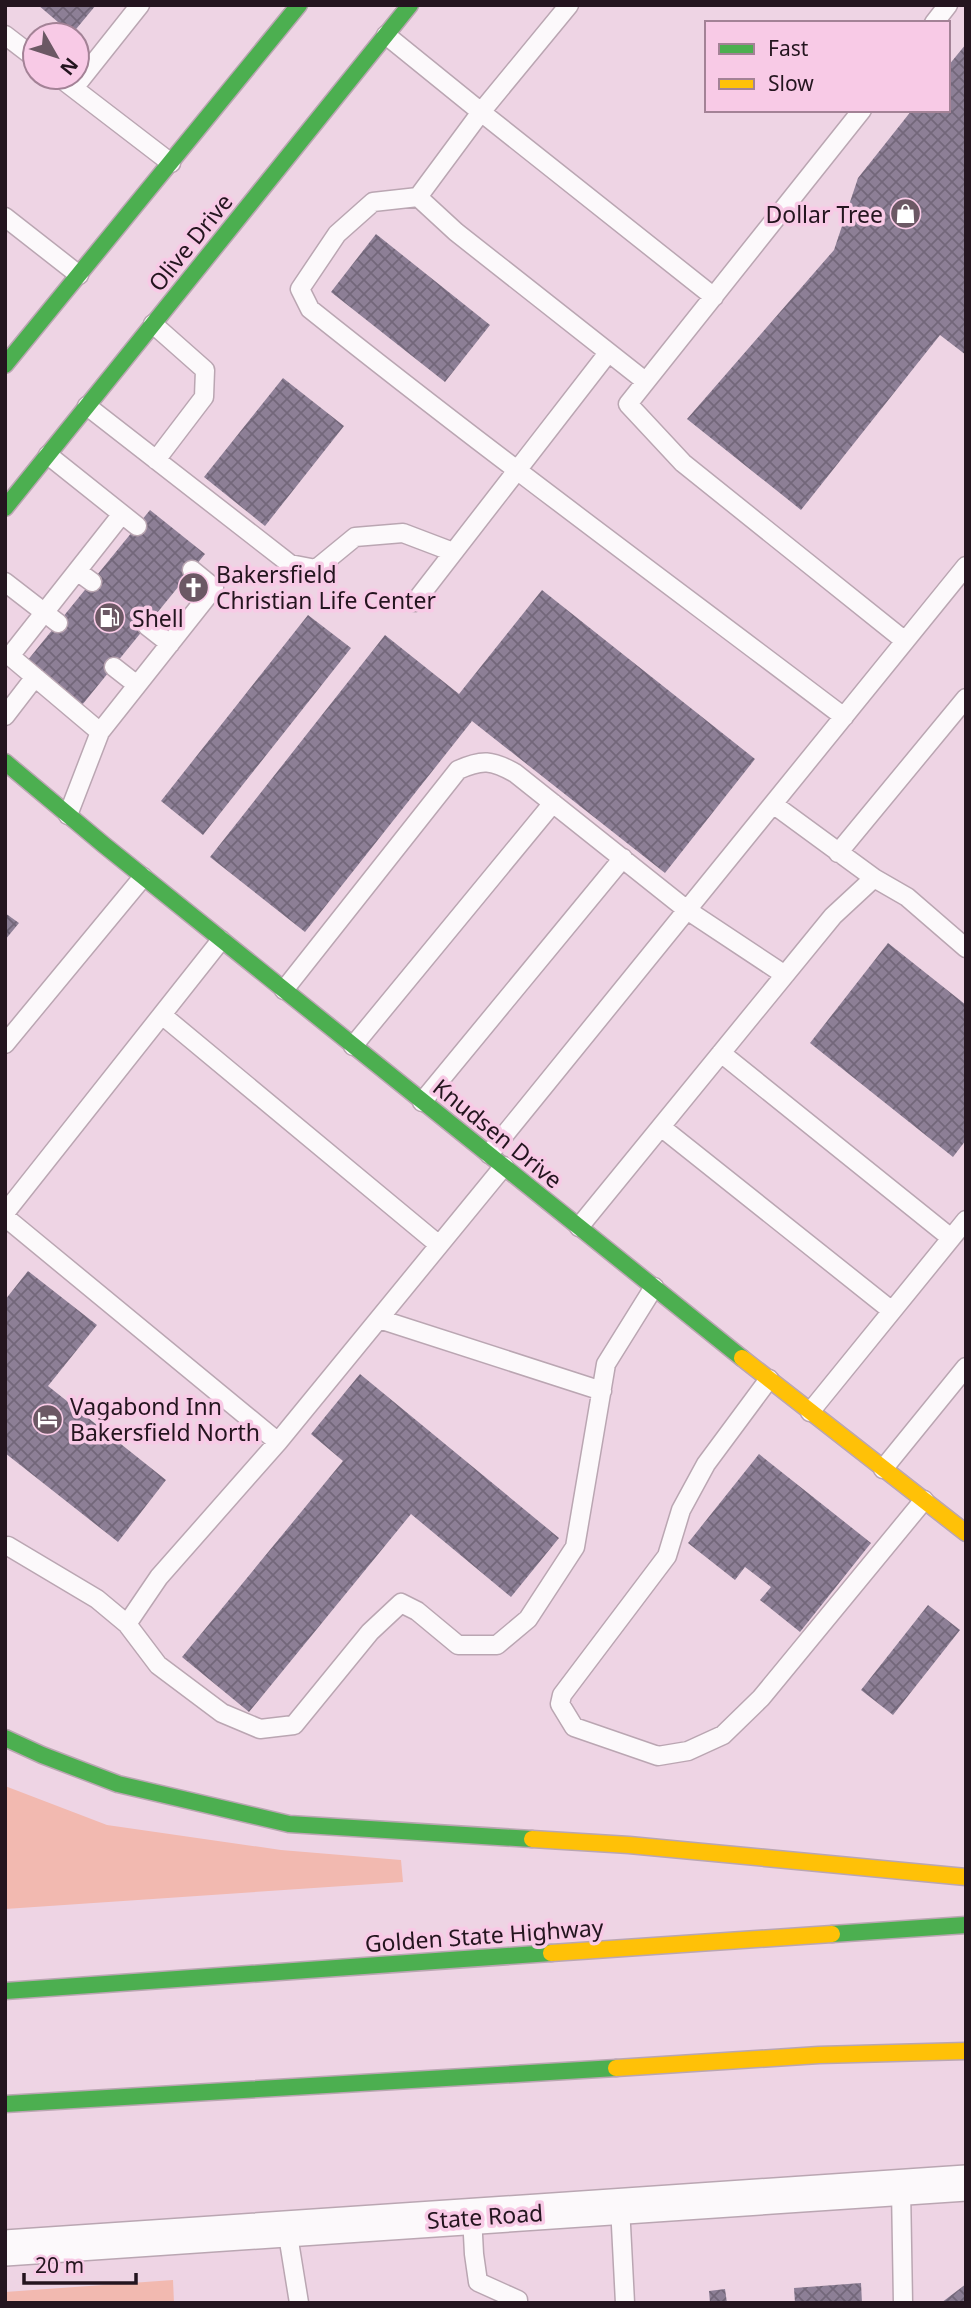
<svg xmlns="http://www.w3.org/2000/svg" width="971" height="2308" viewBox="0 0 971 2308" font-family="'Noto Sans',sans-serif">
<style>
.green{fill:#f2b9b0}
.building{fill:url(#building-cross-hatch)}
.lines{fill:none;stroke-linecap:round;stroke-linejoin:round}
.lane-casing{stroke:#baa6b2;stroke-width:21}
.street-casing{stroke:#baa6b2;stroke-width:38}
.fast-casing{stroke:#baa6b2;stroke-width:19}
.slow-casing{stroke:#baa6b2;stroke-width:19}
.lane{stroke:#fcf9fb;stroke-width:18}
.street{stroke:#fcf9fb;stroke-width:35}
.fast{stroke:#4caf50;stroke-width:16}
.slow{stroke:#ffc107;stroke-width:16}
.labels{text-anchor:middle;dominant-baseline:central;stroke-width:7;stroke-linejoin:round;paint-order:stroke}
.poi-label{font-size:23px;fill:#24151f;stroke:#f8cae6;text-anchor:start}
.street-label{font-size:23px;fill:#24151f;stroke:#f8cae6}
</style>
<defs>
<pattern id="building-cross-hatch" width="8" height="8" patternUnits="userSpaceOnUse" patternTransform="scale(1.75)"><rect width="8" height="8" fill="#8d7f96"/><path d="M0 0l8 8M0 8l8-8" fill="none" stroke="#73677a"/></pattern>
</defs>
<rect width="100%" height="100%" fill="#eed4e4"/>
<path class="green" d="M5 1786 107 1825 281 1850 401 1860 403 1882 5 1909Z
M173 2280 174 2303H5V2292Z"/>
<path class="building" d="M38 5H96L72 34Z
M966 44V355L940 335 801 510 687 419 834 250 858 178 912 110H948V66Z
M376 234 490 325 445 382 331 292Z
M283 378 344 426 265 526 204 477Z
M150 510 205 554 82 705 27 661Z
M542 590 755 759 665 873 472 721 305 932 210 857 385 635 459 694Z
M308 615 351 648 203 835 161 801Z
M5 913 19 923 5 940Z
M888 943 966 1005V1140L953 1157 810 1043Z
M28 1271 97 1325 48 1386 166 1480 118 1542 5 1453V1300Z
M360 1374 559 1538 511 1597 411 1514 249 1712 182 1657 343 1461 311 1434Z
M759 1454 871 1543 800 1632 760 1600 771 1587 745 1567 735 1580 688 1543Z
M928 1605 960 1630 893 1715 861 1690Z
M861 2283 862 2303H795L794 2288Z
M966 2284V2303H941Z
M725 2289 727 2303H710L709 2291Z"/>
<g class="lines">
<defs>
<path id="lane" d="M934 23 948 5
M5 35 35 58
M386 35 481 112 569 5
M59 77 171 163
M74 88 140 5
M862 110 628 404 683 463 905 641
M418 197 456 232 645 381
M5 217 79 275
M714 297 481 112 418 197 373 202 337 234 300 289 310 309C485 449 666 582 844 717
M153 324 205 370 204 397 156 460
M87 406 290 564 316 569 355 537 403 533 453 552
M48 455 137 526
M77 571 92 582
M5 582 58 623
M415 602 608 353
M147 626 170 644
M114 667 137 685
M5 716 35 677
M100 732 10 656 122 514
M773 804 874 878
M68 815 100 732 214 588 192 570
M838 853 966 698
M284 990 458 770C482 759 492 760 515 773L687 910 785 975
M162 1015 439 1245
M5 1044 143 877
M353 1046 553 803
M721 1053 951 1238
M422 1102 623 858
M661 1127 892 1311
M489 1154 966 566
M5 1213 221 940
M5 1217 278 1442 504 1166
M579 1227 833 916 874 878 907 897 966 948
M379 1319 602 1391
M769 1379 706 1464 681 1510 667 1556 562 1695 560 1704 574 1727 658 1756 688 1751 723 1735 761 1698 924 1500
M810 1412 966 1220
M883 1469 966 1367
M5 1547 8 1546 97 1599 127 1624 159 1577 278 1442
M127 1624 158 1665 222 1713 260 1729 294 1725 370 1632 401 1603 417 1611 458 1645H497L528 1619 575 1547 606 1364 654 1287
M901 2188 903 2303
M620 2206 625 2303
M472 2216 474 2254 478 2282 518 2300V2303
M287 2229 299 2303"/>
<path id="street" d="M5 2248 966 2183"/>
<path id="fast" d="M5 365 299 5
M5 508 410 5
M5 762 104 845 742 1358
M5 1738 42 1755 118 1784 289 1824 532 1839
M832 1934 966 1925
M5 1991 551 1953
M5 2104 616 2068"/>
<path id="slow" d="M742 1358 966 1533
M532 1839 629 1845 966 1877
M551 1953 832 1934
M616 2068 819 2055 966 2051"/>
</defs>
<use href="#lane" class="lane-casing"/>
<use href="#street" class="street-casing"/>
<use href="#fast" class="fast-casing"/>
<use href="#slow" class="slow-casing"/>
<use href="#lane" class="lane"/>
<use href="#street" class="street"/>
<use href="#fast" class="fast"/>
<use href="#slow" class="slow"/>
</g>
<defs>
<symbol id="shop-disc" viewBox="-11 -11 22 22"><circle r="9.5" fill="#6b5864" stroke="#f8cae6"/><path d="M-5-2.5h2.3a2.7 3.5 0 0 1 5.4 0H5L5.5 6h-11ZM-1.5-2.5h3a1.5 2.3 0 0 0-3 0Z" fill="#fff"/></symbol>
<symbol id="church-disc" viewBox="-11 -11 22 22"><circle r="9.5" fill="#6b5864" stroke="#f8cae6"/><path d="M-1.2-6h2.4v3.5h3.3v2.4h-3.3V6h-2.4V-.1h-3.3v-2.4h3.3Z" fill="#fff"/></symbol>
<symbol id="fuel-disc" viewBox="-11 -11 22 22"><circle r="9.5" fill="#6b5864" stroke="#f8cae6"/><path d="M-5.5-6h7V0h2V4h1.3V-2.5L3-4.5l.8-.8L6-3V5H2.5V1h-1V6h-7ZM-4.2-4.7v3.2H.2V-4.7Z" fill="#fff"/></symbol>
<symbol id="hotel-disc" viewBox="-11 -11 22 22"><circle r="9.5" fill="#6b5864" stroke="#f8cae6"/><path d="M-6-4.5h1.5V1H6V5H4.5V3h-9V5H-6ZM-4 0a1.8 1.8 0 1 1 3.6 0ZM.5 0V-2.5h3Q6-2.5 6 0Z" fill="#fff"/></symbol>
</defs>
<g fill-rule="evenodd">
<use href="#shop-disc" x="888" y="196" width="35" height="35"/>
<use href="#church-disc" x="176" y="570" width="35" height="35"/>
<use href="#fuel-disc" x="92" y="600" width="35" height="35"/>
<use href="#hotel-disc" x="30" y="1402" width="35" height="35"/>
</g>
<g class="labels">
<g class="poi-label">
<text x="883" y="214" text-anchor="end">Dollar Tree</text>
<text x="216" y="574">Bakersfield<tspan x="216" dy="26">Christian Life Center</tspan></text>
<text x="132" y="618">Shell</text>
<text x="70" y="1406">Vagabond Inn<tspan x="70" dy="26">Bakersfield North</tspan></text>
</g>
<g class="street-label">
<text transform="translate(190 242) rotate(-51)">Olive Drive</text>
<text transform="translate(498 1133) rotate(39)">Knudsen Drive</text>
<text transform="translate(484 1935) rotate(-4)">Golden State Highway</text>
<text transform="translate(485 2216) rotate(-4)">State Road</text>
</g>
</g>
<rect width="971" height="2308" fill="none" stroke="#24151f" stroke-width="14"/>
<rect x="705" y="21" width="245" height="91" fill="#f8cae6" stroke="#a38296" stroke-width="2"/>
<rect x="719" y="44" width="35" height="10" fill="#4caf50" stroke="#a38296" stroke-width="2"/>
<text x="768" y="56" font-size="21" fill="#24151f">Fast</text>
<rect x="719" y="79" width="35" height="10" fill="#ffc107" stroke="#a38296" stroke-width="2"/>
<text x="768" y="91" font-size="21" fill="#24151f">Slow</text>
<g transform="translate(56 56) rotate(129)"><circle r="33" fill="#f8cae6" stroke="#a38296" stroke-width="2"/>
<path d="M0-5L12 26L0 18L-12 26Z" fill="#6b5864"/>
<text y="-10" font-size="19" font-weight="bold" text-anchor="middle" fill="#24151f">N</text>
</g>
<path d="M24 2273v10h112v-10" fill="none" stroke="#24151f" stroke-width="3.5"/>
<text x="35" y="2273" font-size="21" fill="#24151f" stroke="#f8cae6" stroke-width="5" paint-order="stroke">20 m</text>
</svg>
